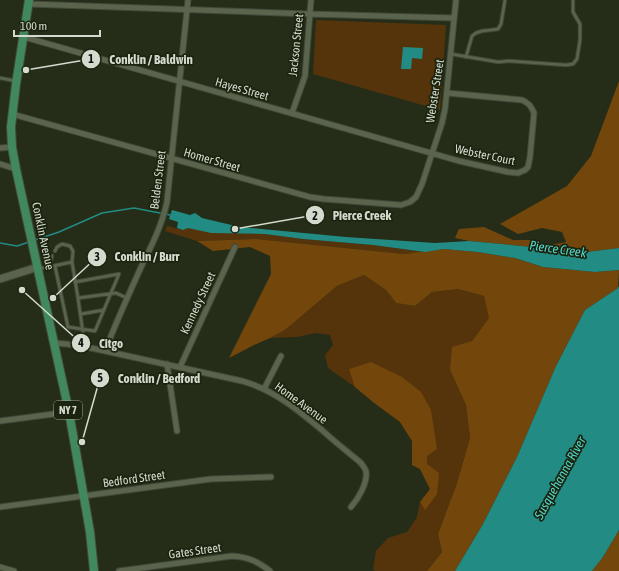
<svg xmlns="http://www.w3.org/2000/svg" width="619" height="571" viewBox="0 0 619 571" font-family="'Asap Condensed',sans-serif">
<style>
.green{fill:#55340b}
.forest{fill:#73460b}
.water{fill:#228b84}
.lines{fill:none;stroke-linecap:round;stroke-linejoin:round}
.stream{stroke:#228b84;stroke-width:1.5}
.lane-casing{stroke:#414938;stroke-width:4.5}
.street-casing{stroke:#414938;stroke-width:7}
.secondary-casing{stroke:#414938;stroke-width:9}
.primary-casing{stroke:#414938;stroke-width:10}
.lane{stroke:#5a644d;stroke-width:2.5}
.street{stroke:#5a644d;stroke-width:5}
.secondary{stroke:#5a644d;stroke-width:7}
.primary{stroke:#41885e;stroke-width:8}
.labels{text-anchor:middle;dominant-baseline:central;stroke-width:3.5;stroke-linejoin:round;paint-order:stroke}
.shield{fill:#1b240f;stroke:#9ca394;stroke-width:1}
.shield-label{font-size:11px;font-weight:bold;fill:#d4dacd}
.street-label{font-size:12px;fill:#d4dacd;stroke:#1b240f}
.water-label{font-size:13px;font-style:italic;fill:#53d7cd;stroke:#1b240f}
.leader{fill:none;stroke:#d4dacd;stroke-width:1.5}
.callout-dot{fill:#d4dacd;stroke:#1b240f;stroke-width:1.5}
.mark-label{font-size:12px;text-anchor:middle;font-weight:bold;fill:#111}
.callout-label{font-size:13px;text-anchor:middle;font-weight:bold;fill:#d4dacd;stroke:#1b240f;stroke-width:3.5;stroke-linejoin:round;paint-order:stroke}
</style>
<rect width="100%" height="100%" fill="#252d19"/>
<path class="green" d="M316 20 446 25 440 110 313 74Z
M167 226 183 230 188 227 242 233 265 234 303 239 373 245 425 252 404 254 256 239 197 241 165 231Z
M364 275 386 290 396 303 415 306 432 292 458 289 484 296 490 317 450 370 466 405 470 438 457 483 438 534 442 552 427 571H375L373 569 376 551 388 538 407 532 417 517 420 502 430 489 420 469 412 465V441L400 422 373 402 355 387 328 368 325 355 333 345 330 335 315 333 297 337 270 338 285 330 337 286Z"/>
<path class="forest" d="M619 81V248L587 252 469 241 455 238 459 229 484 227 513 240H530L550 245 566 242 562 232 542 228 518 234 500 224 567 186 591 156Z
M256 239 404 254 444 249 477 252 515 258 543 267 595 272 619 270 618 288 585 310 556 366 517 457 483 524 455 571H427L442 552 438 534 457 483 470 438 466 405 450 370 452 347 472 341 489 318 484 296 458 289 432 292 415 306 396 303 386 290 364 275 337 286 285 330 270 338 254 345 229 358 271 274 270 256 250 247 213 251 197 241Z
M371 362 402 377 421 392 431 410 437 449 427 456V464L439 473 437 494 425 510 420 502 430 489 420 469 412 465V441L400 422 373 402 355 387 349 369Z
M619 530V571H592L603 557Z"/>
<path class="water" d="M403 47 423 48 422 59 412 58 411 69H401Z
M172 210 190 215 195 213 202 218 240 227 346 237 435 243 469 241 587 252 619 248V270L595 272 543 267 515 258 477 252 444 249 425 252 373 245 303 239 265 234 211 233 188 228 183 230 177 228 178 222 169 219Z
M619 286V530L603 557 592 571H455L483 524 517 457 556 366 585 310 618 288Z"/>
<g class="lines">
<path class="stream" d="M35 240 59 232 102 213 134 208 170 215
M0 243 17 246 29 242"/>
<defs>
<path id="lane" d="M451 54 498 62 509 61 566 65 573 64 577 59 580 40V24L573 12V0
M466 57 472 36 476 33 482 31 491 30 498 29 501 24 505 0
M0 78 16 81
M55 251 57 247 62 244 70 246 73 251 72 262
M55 266 68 327 95 331 119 274
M49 267 52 256
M39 269 72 262 78 298
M75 282 119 274
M81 314 104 310
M81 346 83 333 78 298 116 293 127 298"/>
<path id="street" d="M29 4 309 14 454 18
M24 37 459 161 508 172 518 173 525 170 528 167 530 157 534 113C531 106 529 103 522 100L447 93
M292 113 305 76 311 0
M12 114 310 197 324 199 401 205 410 202 416 197 422 184 442 123 445 109 456 0
M0 148 12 147
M0 164 16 169
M54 343 77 345 105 351 242 381C274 390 298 410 323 431 335 442 348 452 361 463 363 466 365 468 366 471 368 483 358 499 351 507
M105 351C116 322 129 294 142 265 152 245 162 225 167 202L188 0
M167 364 177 431
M180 367 235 247
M264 389 281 356
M0 421 69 412
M0 507 211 479 271 477
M0 567 14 571
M119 571 232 556C248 557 257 561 270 571"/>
<path id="secondary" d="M0 279 38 267"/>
<path id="primary" d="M29 0 16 84 11 127 12 147 16 169 69 412 90 532 94 571"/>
</defs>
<use href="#lane" class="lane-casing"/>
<use href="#street" class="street-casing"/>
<use href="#secondary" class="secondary-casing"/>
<use href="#primary" class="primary-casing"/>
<use href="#lane" class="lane"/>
<use href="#street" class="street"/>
<use href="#secondary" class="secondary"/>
<use href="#primary" class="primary"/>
</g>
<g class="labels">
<rect class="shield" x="54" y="401" width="28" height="18" rx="3"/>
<g class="shield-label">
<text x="68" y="410">NY 7</text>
</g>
<g class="street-label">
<text transform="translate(296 45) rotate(-84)">Jackson Street</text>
<text transform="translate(242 89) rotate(16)">Hayes Street</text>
<text transform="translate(435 91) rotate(-81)">Webster Street</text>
<text transform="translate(485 155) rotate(12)">Webster Court</text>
<text transform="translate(212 160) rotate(16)">Homer Street</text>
<text transform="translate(158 180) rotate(-83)">Belden Street</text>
<text transform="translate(43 236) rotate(78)">Conklin Avenue</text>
<text transform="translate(198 303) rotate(-65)">Kennedy Street</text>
<text transform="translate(301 403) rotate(36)">Home Avenue</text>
<text transform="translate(134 479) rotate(-8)">Bedford Street</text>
<text transform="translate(195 551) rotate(-8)">Gates Street</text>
</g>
<g class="water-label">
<text transform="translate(558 249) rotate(8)">Pierce Creek</text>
<text transform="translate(560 478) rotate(-61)">Susquehanna River</text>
</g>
</g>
<path class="leader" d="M26 70L91 59M235 229L315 215M53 298L97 257M22 290L81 343M82 442L100 378"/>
<g class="callout-dot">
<circle cx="26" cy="70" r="4"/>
<circle cx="235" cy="229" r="4"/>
<circle cx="53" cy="298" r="4"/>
<circle cx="22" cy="290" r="4"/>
<circle cx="82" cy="442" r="4"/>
<circle cx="91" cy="59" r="10"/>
<circle cx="315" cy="215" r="10"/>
<circle cx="97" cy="257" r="10"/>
<circle cx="81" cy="343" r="10"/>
<circle cx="100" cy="378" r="10"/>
</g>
<g class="mark-label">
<text x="91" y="63">1</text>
<text x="315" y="220">2</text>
<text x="97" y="261">3</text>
<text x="81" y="347">4</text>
<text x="100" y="382">5</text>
</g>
<g class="callout-label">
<text x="151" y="64">Conklin / Baldwin</text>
<text x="362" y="220">Pierce Creek</text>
<text x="147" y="261">Conklin / Burr</text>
<text x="111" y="348">Citgo</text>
<text x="159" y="383">Conklin / Bedford</text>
</g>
<path d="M14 30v6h86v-6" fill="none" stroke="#d4dacd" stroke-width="2"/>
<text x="20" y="30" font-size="12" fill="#d4dacd" stroke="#1b240f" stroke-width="3" paint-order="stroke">100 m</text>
</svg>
